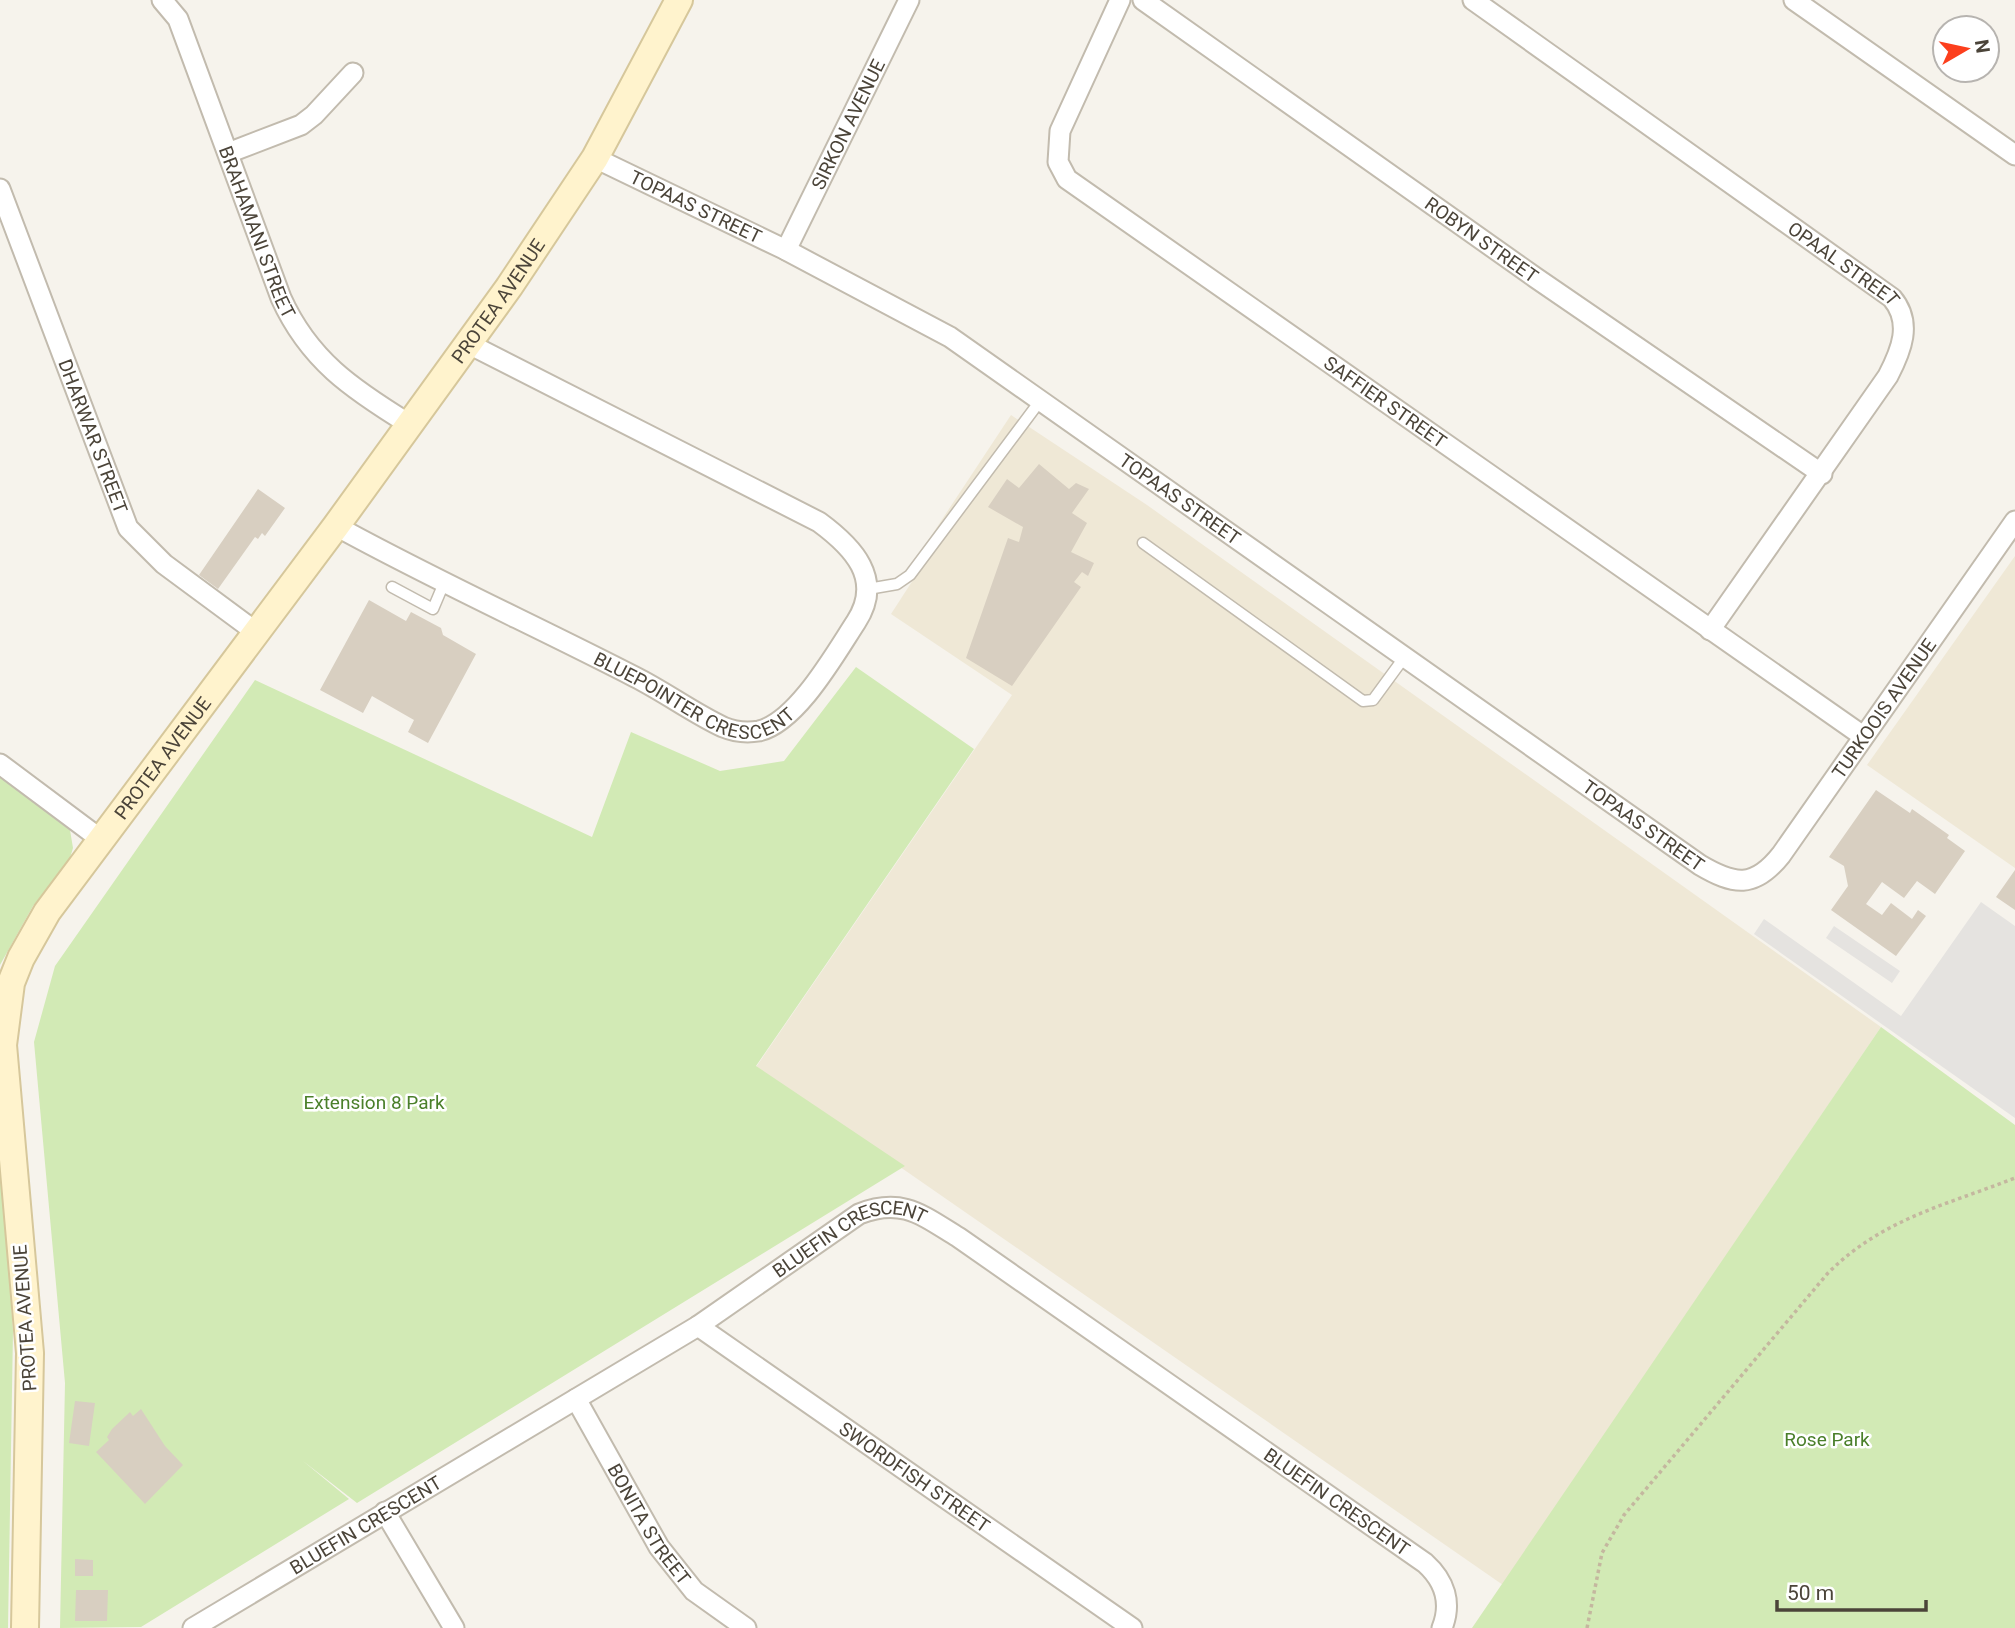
<svg xmlns="http://www.w3.org/2000/svg" width="2015" height="1628" viewBox="0 0 2015 1628" font-family="Roboto,sans-serif">
<style>
.education{fill:#efe8d6}
.green{fill:#d2eab5}
.parking{fill:#e5e3e0}
.building{fill:#d8cfc1}
.lines{fill:none;stroke-linecap:round;stroke-linejoin:round}
.lane-casing{stroke:#c2bbae;stroke-width:13}
.street-casing{stroke:#c2bbae;stroke-width:23}
.secondary-casing{stroke:#d6c79b;stroke-width:30}
.path{stroke:#c4b79f;stroke-width:3.5;stroke-dasharray:3.5 3.5;stroke-linecap:butt}
.lane{stroke:#fff;stroke-width:10}
.street{stroke:#fff;stroke-width:19}
.secondary{stroke:#fff3cd;stroke-width:26}
.labels{text-anchor:middle;dominant-baseline:central;stroke-width:5;stroke-linejoin:round;paint-order:stroke}
.street-label{font-size:19px;fill:#4b4439;stroke:#fff}
.park-label{font-size:19px;fill:#4a7f2a;stroke:#fff}
</style>
<rect width="100%" height="100%" fill="#f6f3ec"/>
<path class="education" d="M1011 415 1147 505 1881 1027 1503 1585 756 1067 1012 695 891 614 913 580 906 574Z
M2015 556V868L1867 765Z"/>
<path class="green" d="M856 667 974 749 756 1066 905 1166 357 1503 303 1461 349 1499 141 1627 60 1628 65 1383 34 1042 55 966 255 680 592 837 631 732 720 771 784 761Z
M0 777 70 830 73 848 69 861 33 906 0 965Z
M1881 1027 2015 1125V1628H1472Z
M0 1145 13 1331 8 1628H0Z"/>
<path class="parking" d="M1981 902 2015 926V1118L1754 934 1764 919 1901 1016Z
M1834 926 1900 971 1892 983 1826 938Z"/>
<path class="building" d="M1039 464 1069 489 1076 483 1089 489 1072 513 1087 523 1071 552 1094 563 1088 576 1082 572 1074 582 1081 587 1012 686 966 658 1008 538 1019 542 1023 527 988 507 1007 479 1019 488Z
M258 489 285 508 265 536 262 533 258 539 255 537 218 589 199 575Z
M369 600 406 621 411 612 441 628 443 635 476 654 428 743 408 732 414 720 372 696 363 713 320 690Z
M1876 790 1910 813 1912 809 1949 835 1947 838 1965 851 1935 894 1917 881 1904 898 1882 882 1866 904 1882 915 1891 903 1912 919 1918 910 1926 916 1896 956 1831 910 1848 886 1844 866 1829 857Z
M2015 870V910L1996 897Z
M75 1401 95 1403 89 1446 69 1443Z
M141 1409 165 1446 183 1465 145 1504 96 1452 109 1440 107 1437 112 1429 130 1412 133 1416Z
M75 1559 93 1560V1576H75Z
M76 1590H108L107 1621H75Z"/>
<g class="lines">
<defs>
<path id="lane" d="M1143 543 1363 701 1373 700 1403 659
M392 587 433 609 444 583
M868 589 897 584 910 575 1040 401"/>
<g id="street">
<path id="s1" d="M162 0 178 19 281 298C309 360 352 389 409 424"/>
<path id="s2" d="M1120 0 1060 131 1058 162 1067 179 1863 736"/>
<path id="s3" d="M1143 0 1536 278 1822 474"/>
<path id="s4" d="M1473 0 1892 298C1913 323 1901 351 1888 376L1710 630"/>
<path d="M1794 0 2015 155"/>
<path d="M228 153 301 125 314 115 353 73"/>
<path id="s5" d="M595 158 786 250 950 337 1700 865C1734 885 1754 889 1781 855L2015 521"/>
<path id="s6" d="M0 189 128 528 164 564 256 632"/>
<path id="s7" d="M786 250 909 0"/>
<path id="s8" d="M336 526C434 580 536 626 635 677 665 692 693 713 723 727 735 732 747 733 759 731 797 722 835 654 856 622 884 579 853 547 819 522L467 343"/>
<path d="M0 764 99 838"/>
<path id="s9" d="M698 1326 1132 1628"/>
<path id="s10" d="M576 1399 659 1547 694 1591 746 1628"/>
<path d="M385 1512 454 1628"/>
<path id="s11" d="M193 1628 698 1326 859 1214C902 1197 922 1215 958 1237L1425 1563C1445 1581 1452 1603 1442 1628"/>
</g>
<g id="secondary">
<path id="s12" d="M25 1628 30 1353 3 1045 11 983 21 958 47 912 336 526 509 287 595 158 679 0"/>
</g>
</defs>
<use href="#lane" class="lane-casing"/>
<use href="#street" class="street-casing"/>
<use href="#secondary" class="secondary-casing"/>
<path class="path" d="M1587 1628 1602 1553 1624 1515 1828 1273C1882 1219 1946 1205 2015 1178"/>
<use href="#lane" class="lane"/>
<use href="#street" class="street"/>
<use href="#secondary" class="secondary"/>
</g>
<g class="labels">
<g class="street-label">
<text stroke="none"><textPath href="#s7" startOffset="140">SIRKON AVENUE</textPath></text>
<text stroke="none"><textPath href="#s5" startOffset="112">TOPAAS STREET</textPath></text>
<text stroke="none"><textPath href="#s1" startOffset="252">BRAHAMANI STREET</textPath></text>
<text stroke="none"><textPath href="#s3" startOffset="415">ROBYN STREET</textPath></text>
<text stroke="none"><textPath href="#s4" startOffset="455">OPAAL STREET</textPath></text>
<text stroke="none"><textPath href="#s12" startOffset="1486">PROTEA AVENUE</textPath></text>
<text stroke="none"><textPath href="#s2" startOffset="583">SAFFIER STREET</textPath></text>
<text stroke="none"><textPath href="#s6" startOffset="264">DHARWAR STREET</textPath></text>
<text stroke="none"><textPath href="#s5" startOffset="679">TOPAAS STREET</textPath></text>
<text stroke="none"><textPath href="#s8" startOffset="401">BLUEPOINTER CRESCENT</textPath></text>
<text stroke="none"><textPath href="#s5" startOffset="1587">TURKOOIS AVENUE</textPath></text>
<text stroke="none"><textPath href="#s12" startOffset="919">PROTEA AVENUE</textPath></text>
<text stroke="none"><textPath href="#s5" startOffset="1246">TOPAAS STREET</textPath></text>
<text stroke="none"><textPath href="#s11" startOffset="768">BLUEFIN CRESCENT</textPath></text>
<text transform="translate(25 1318) rotate(-94)">PROTEA AVENUE</text>
<text stroke="none"><textPath href="#s9" startOffset="264">SWORDFISH STREET</textPath></text>
<text stroke="none"><textPath href="#s11" startOffset="1354">BLUEFIN CRESCENT</textPath></text>
<text stroke="none"><textPath href="#s10" startOffset="145">BONITA STREET</textPath></text>
<text stroke="none"><textPath href="#s11" startOffset="201">BLUEFIN CRESCENT</textPath></text>
</g>
<g class="park-label">
<text x="374" y="1102">Extension 8 Park</text>
<text x="1827" y="1439">Rose Park</text>
</g>
</g>
<g transform="translate(1966 49) rotate(81)"><circle r="33" fill="#ffffff" stroke="#b7b4b0" stroke-width="2"/>
<path d="M0-5L12 26L0 18L-12 26Z" fill="#fc3f1d"/>
<text y="-10" font-size="19" font-weight="bold" text-anchor="middle" fill="#4b4439">N</text>
</g>
<path d="M1777 1600v10h149v-10" fill="none" stroke="#4b4439" stroke-width="3.5"/>
<text x="1787" y="1600" font-size="21" fill="#4b4439" stroke="#ffffff" stroke-width="5" paint-order="stroke">50 m</text>
</svg>
